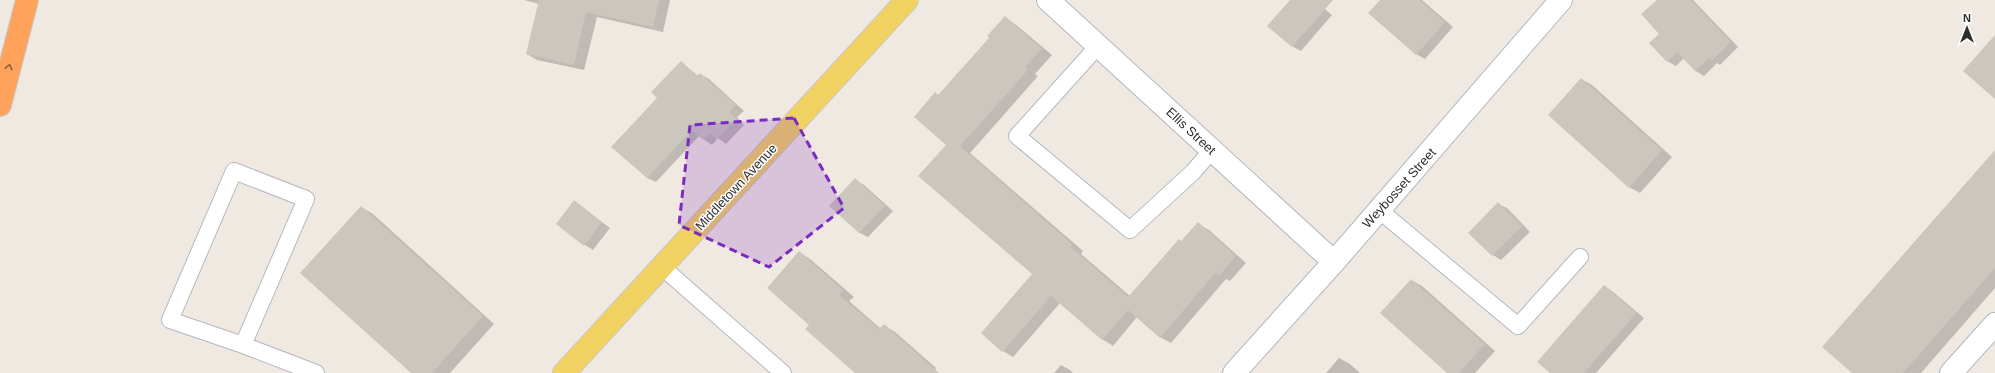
<svg xmlns="http://www.w3.org/2000/svg" width="1995" height="373" font-family="Helvetica,sans-serif">
<style>
.shadow{fill:#0003}
.building{fill:#cbc7bf}
.lines{fill:none;stroke-linecap:round;stroke-linejoin:round}
.lane-casing{stroke:#b4b7c1;stroke-width:18}
.street-casing{stroke:#b4b7c1;stroke-width:24}
.primary-casing{stroke:#c9c9c9;stroke-width:24}
.highway-casing{stroke:#c9c9c9;stroke-width:24}
.lane{stroke:#fff;stroke-width:16}
.street{stroke:#fff;stroke-width:22}
.primary{stroke:#f2d163;stroke-width:22}
.highway{stroke:#ffa35c;stroke-width:22}
.oneway{stroke:#8c6343}
.marked{fill:#7b2cbf;fill-opacity:0.2;stroke:#7b2cbf;stroke-width:3;stroke-dasharray:8 5;stroke-linejoin:round}
.labels{text-anchor:middle;dominant-baseline:central;stroke-width:3;stroke-linejoin:round;paint-order:stroke}
.street-label{font-size:13px;fill:#2e2e2e;stroke:#fff}
</style>
<rect width="100%" height="100%" fill="#efe9e1"/>
<path class="shadow" d="M524 0H670L663 32 597 17 584 70 537 60 527 54 539 4Z
M1292 0H1314L1332 15 1301 51 1292 46Z
M1381 0H1422L1453 27 1425 59 1416 54Z
M1670 0H1693L1738 47 1720 65 1717 63 1704 76 1696 71 1684 58 1676 66 1667 61Z
M1005 18 1015 24 1052 55 1035 74 1038 76 970 153 1083 251 1081 254 1130 296 1198 224 1209 230 1246 263 1230 281 1226 279 1171 343 1160 337 1137 317 1113 346 1102 339 1060 303 1013 357 1003 351 1034 274 947 145 936 94 939 96 990 38Z
M681 62 698 76 700 74 709 79 744 111 737 117 744 125 726 144 718 138 712 145 699 136 656 182 647 178 658 98Z
M1581 79 1592 85 1672 157 1640 193 1629 187Z
M1995 152V288L1921 373H1854Z
M855 180 864 185 893 211 868 237 860 233 831 206Z
M575 202 610 228 593 250 585 245Z
M1498 204 1507 208 1530 232 1501 260 1493 255 1470 233Z
M361 207 373 214 494 324 450 373H413Z
M799 252 810 259 854 297 849 301 881 329 884 325 895 332 936 368 932 373H859L810 325Z
M1411 280 1422 286 1495 351 1475 373H1448Z
M1604 286 1612 291 1644 318 1596 373H1551Z
M1339 358 1350 364 1360 373H1326Z
M1061 365 1070 370 1073 373H1054Z"/>
<path class="building" d="M539 0H659L653 27 586 12 574 65 526 54Z
M1290 0H1333L1292 47 1267 26Z
M1380 0H1420L1445 22 1416 55 1368 13Z
M1657 0H1691L1731 42 1711 61 1709 58 1695 71 1677 52 1667 62 1649 43 1659 34 1641 14Z
M1005 16 1042 49 1025 67 1028 70 960 146 1073 245 1071 247 1128 297 1179 239 1181 241 1198 222 1236 256 1219 276 1215 273 1160 338 1128 310 1102 340 1051 296 1002 352 981 333 1032 274 918 176 946 145 914 117 935 92 938 95 989 38 987 36Z
M1995 35V99L1963 71Z
M681 61 697 76 700 73 734 103 736 105 729 112 737 119 717 139 710 133 703 140 692 130 647 178 611 147 657 98 651 92Z
M1581 78 1662 150 1629 188 1548 115Z
M1995 150V268L1903 373H1852L1822 347Z
M855 178 885 206 859 233 829 206Z
M574 200 602 222 584 246 556 224Z
M1498 202 1522 226 1492 256 1468 233Z
M361 206 483 316 432 373H411L300 273Z
M799 251 843 290 839 295 879 329 884 324 939 373H855L805 329 809 325 767 288Z
M1411 279 1485 344 1459 373H1447L1380 313Z
M1604 285 1636 313 1584 373H1550L1537 362Z"/>
<g class="lines">
<g class="lane-casing">
<path id="lane" d="M1098 46 1017 136 1130 230 1193 172 1212 150
M1379 210 1518 326 1580 257
M662 267 783 373
M243 345 306 199 234 171 170 320 243 345 316 373"/>
</g>
<g class="street-casing">
<path id="street" d="M1048 0 1334 262
M1234 373 1334 262 1561 0
M1951 373 1995 324"/>
</g>
<g class="primary-casing">
<path id="primary" d="M564 373 907 0"/>
</g>
<g class="highway-casing">
<path id="highway" d="M0 105 27 0"/>
</g>
<use href="#lane" class="lane"/>
<use href="#street" class="street"/>
<use href="#primary" class="primary"/>
<use href="#highway" class="highway"/>
</g>
<defs><path id="oneway-chevron" d="M-2-3.5L2.5 0L-2 3.5" fill="none" stroke-width="1.6" stroke-linecap="round" stroke-linejoin="round"/></defs>
<use class="oneway" href="#oneway-chevron" transform="translate(9 67) rotate(-76)"/>
<path class="marked" d="M794 118 844 208 769 267 679 225 690 125Z"/>
<g class="labels">
<g class="street-label">
<text transform="translate(1191 131) rotate(43)">Ellis Street</text>
<text transform="translate(736 187) rotate(-47)">Middletown Avenue</text>
<text transform="translate(1399 188) rotate(-48)">Weybosset Street</text>
</g>
</g>
<g transform="translate(1967 28)" stroke="#ffffff" stroke-width="3" paint-order="stroke">
<path d="M0-3L7 15L0 10L-7 15Z" fill="#2e2e2e"/>
<text y="-6" font-size="11" font-weight="bold" text-anchor="middle" fill="#2e2e2e">N</text>
</g>
</svg>
